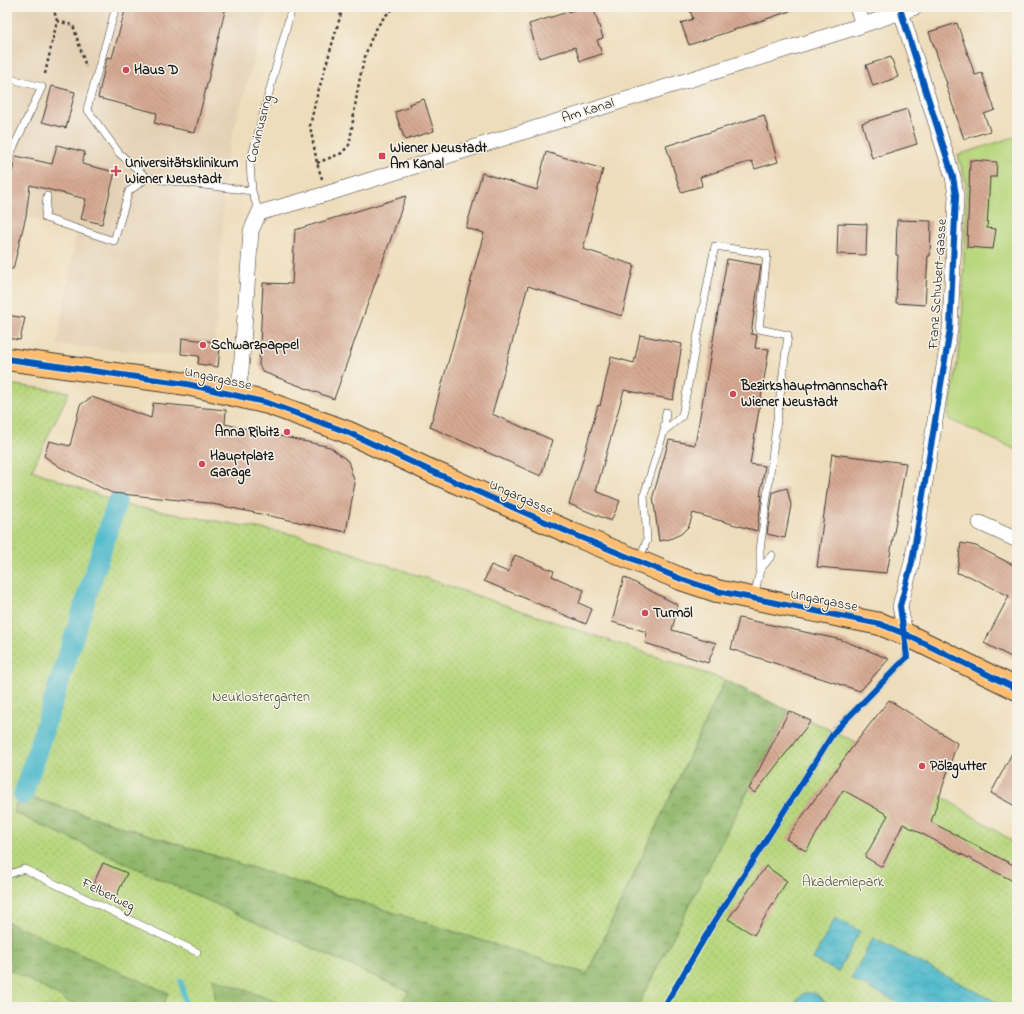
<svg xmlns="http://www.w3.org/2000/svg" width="1024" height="1014" font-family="'Indie Flower',sans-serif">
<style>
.built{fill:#e4d0b4}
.grass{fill:url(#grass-dots);stroke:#6a7a4d}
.forest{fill:url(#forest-crowns);stroke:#576a44}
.garden{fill:#b8d77e;stroke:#6a7a4d}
.water{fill:url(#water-waves);stroke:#366b74}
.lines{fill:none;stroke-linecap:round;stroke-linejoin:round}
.stream{stroke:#50bacc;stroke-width:5.5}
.canal{stroke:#50bacc;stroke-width:20}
.building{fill:url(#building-back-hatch)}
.service-casing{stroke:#3c3934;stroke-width:8}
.minor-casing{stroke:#3c3934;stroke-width:16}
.primary-casing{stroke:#3c3934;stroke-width:24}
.path{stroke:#3c3934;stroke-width:2.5;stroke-dasharray:3 3;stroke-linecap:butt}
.service{stroke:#fff;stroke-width:7}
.minor{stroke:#fff;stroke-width:15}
.primary{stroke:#fcbd6f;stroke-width:22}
.cycleway-casing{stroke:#f7f3e8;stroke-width:8}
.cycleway{stroke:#0057b8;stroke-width:6}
.poi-dot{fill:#d1495b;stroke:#f7f3e8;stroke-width:1.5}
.labels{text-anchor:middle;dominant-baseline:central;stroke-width:3;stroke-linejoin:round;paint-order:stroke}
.poi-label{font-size:14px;font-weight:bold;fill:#1c1c1c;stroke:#f7f3e8;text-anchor:start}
.street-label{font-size:14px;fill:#1c1c1c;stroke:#f7f3e8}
.park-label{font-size:14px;fill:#4b5439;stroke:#f7f3e8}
</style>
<defs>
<pattern id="grass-dots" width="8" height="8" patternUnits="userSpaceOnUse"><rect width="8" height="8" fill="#b8d77e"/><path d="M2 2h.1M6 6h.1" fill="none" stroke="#9eb86c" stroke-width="1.8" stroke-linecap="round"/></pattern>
<pattern id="forest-crowns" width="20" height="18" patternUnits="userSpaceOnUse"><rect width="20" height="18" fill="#92b86d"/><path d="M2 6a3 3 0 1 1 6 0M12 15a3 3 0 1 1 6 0" fill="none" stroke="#769559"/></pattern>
<pattern id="water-waves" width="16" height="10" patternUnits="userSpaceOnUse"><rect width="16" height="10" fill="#50bacc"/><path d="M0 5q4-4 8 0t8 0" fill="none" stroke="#459faf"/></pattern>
<pattern id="building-back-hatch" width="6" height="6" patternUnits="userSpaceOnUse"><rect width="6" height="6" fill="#d5a892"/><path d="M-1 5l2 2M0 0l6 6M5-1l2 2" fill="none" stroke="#b6907d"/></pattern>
</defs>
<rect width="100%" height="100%" fill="#f7f3e8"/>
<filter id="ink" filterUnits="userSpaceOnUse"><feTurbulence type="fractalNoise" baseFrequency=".025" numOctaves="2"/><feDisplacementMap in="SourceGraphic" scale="8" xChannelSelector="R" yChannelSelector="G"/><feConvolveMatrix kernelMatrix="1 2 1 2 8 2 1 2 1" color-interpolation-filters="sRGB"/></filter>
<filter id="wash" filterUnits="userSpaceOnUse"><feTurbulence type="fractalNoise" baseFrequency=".012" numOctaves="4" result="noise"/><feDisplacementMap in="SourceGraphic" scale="16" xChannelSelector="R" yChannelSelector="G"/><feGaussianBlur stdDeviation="0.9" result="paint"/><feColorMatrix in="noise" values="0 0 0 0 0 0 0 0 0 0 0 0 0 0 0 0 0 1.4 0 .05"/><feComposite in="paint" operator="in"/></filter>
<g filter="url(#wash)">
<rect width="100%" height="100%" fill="#edb"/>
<path class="built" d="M7 7H268L227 155 224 188 217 321 214 347 220 348 218 367 198 364V356L57 345 77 231 26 216 7 213Z"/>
<path class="grass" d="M7 384 69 392 32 470 125 505 302 536 725 680 587 974 17 793 15 813 410 992 445 1007H7Z
M789 711 856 742 1017 844V1007H637Z"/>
<path class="forest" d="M725 680 789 711 637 1007H396L409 992 15 813 16 793 587 974Z
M7 922 168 993 163 1007H78L7 968Z
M213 978 290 1007H216Z"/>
<path class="garden" d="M1017 136V450L948 419 962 333 966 184 958 155Z"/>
<path class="water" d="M835 918 860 931 838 972 813 959Z
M873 938 1000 1004 998 1007H907L851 979Z
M804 993H815L824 1001V1007H796V1002Z"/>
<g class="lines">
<path class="stream" d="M181 981 186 1007"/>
<path class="canal" d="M23 795 117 502"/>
</g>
<g id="blocks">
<path class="building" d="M126 7H226L195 133 154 123 157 113 98 98 107 57 112 58Z
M584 7H593L603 38 597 40 602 54 580 61 575 47 539 58 529 24Z
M689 7H793V10L689 45 681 23 693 19Z
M957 23 975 75 982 73 995 110 984 114 990 131 964 139 946 85 947 84 929 32Z
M891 57 898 77 873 86 866 65Z
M52 86 75 92 66 128 42 122Z
M424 99 434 131 405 140 395 112 410 107 409 104Z
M907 109 917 144 872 158 862 123Z
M764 115 778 162 755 169 752 161 700 177 702 186 681 192 666 146Z
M57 145 85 152 82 164 115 172 102 224 81 219 86 199 30 185 26 216 13 269H7V191L16 156 52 164Z
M546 152 603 169 583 249 634 265 622 316 528 286 492 414 552 440 541 476 430 427 484 233 466 228 482 173 537 190Z
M970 160 997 162 996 177H990L987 228 996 229 993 249 967 247Z
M406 196 334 399 263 372 259 365 263 283 292 284 295 230Z
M897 220 931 221 930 256H928L925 305 896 303 898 255H896Z
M838 223 867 224 866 255 837 254Z
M727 259 761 265 751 334 757 335 755 348 769 349 750 464 765 466 760 496 762 495 757 531 693 513 689 526 681 534 670 539 659 541 653 496 669 440 695 445Z
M7 315 25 318 20 340 7 338Z
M640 335 682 344 673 400 624 390 596 491 620 501 611 521 569 504 581 466 598 405 600 406 611 357 634 363Z
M182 338 215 342 214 347 220 348 218 367 198 364 199 356 181 354Z
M92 397 151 418 153 403 226 410 225 424 330 447 348 461 355 483 346 532 208 503 112 493 60 467 44 456 49 441 70 446 80 405Z
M832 454 906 463 887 573 817 567Z
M787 488 791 505 785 538 767 534 773 492Z
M961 543 976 546 1017 567V660L984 643 1009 596 969 576 957 573Z
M515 555 554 571 552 576 584 590 579 603 592 609 586 624 484 581 491 565 508 572Z
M624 577 678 605 672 630 716 643 708 663 645 643 647 632 612 622Z
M739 618 842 640 889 659 860 691 731 649Z
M889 700 957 743 931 822 1017 867V883L903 824 882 867 865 857 888 815 843 790 806 851 786 839 856 742Z
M789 711 811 721 755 793 749 789Z
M1017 744V807L991 793Z
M103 863 127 873 115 899 91 889Z
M766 866 787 881 754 935 728 919Z"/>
</g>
</g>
<g filter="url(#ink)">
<use href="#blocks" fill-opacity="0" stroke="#3c3934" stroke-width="1"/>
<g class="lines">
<g class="service-casing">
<path id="service" d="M116 7 87 109 119 153 147 178 252 191
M7 78 42 87 7 161
M47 196 45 218 114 241 129 191 147 178
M259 213 252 191 250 163 292 7
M664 431 666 412
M639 560 647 540 644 495 664 431 682 416 715 246 767 254 759 329 788 335 760 550V570L754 597
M760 570 772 555
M7 875 24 869 197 952
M711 927 834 732 907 657 905 638"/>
</g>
<g class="minor-casing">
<path id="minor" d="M857 7 863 25
M901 12 953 177 956 195 950 329 912 562 900 606 905 634
M237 395 241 371 251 231 259 213 326 194 863 25 916 7
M980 523 1017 540"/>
</g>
<g class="primary-casing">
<path id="primary" d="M7 359 187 384 268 403 347 432 431 471 575 535 681 579 717 591 880 624 905 634 1017 689"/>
</g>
<path class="path" d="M57 21 73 25 86 67
M45 74 57 21 53 7
M317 163 342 153 349 145C357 106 359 30 396 7
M322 179 317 163 310 126 316 99 343 7"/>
<use href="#service" class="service"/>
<use href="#minor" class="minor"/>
<use href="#primary" class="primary"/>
<g class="cycleway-casing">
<path id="cycleway" d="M7 359 187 384 268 403 347 432 431 471 575 535 681 579 717 591 880 624 905 634 1017 689
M664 1007 711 927 834 732 907 657 900 606 912 562 950 329 956 195 953 177 901 12"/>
</g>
<use href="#cycleway" class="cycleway"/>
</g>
</g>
<g class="poi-dot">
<circle cx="126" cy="70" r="4"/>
<rect x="378" y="152" width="8" height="8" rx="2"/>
<path d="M114 165h4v4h4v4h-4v4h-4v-4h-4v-4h4z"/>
<circle cx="203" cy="345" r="4"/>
<circle cx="733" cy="394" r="4"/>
<circle cx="287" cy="432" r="4"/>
<circle cx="202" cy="464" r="4"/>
<circle cx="645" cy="613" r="4"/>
<circle cx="922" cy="766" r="4"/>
</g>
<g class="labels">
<g class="poi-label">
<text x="134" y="70">Haus D</text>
<text x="390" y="148">Wiener Neustadt<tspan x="390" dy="16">Am Kanal</tspan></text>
<text x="125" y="163">Universitätsklinikum<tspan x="125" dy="16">Wiener Neustadt</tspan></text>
<text x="211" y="345">Schwarzpappel</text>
<text x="741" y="386">Bezirkshauptmannschaft<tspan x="741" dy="16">Wiener Neustadt</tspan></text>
<text x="279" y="432" text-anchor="end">Anna Ribitz</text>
<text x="210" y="456">Hauptplatz<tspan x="210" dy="16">Garage</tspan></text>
<text x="653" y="613">Turmöl</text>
<text x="930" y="766">Pölzgutter</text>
</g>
<g class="street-label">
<text transform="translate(588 111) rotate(-17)">Am Kanal</text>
<text transform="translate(260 129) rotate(-76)">Corvinusring</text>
<text transform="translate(938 284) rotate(-86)">Franz Schubert-Gasse</text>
<text transform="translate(218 379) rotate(12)">Ungargasse</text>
<text transform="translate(521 498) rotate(24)">Ungargasse</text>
<text transform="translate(824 601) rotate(11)">Ungargasse</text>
<text transform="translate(108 895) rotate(26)">Felberweg</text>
</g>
<g class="park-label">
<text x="261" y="697">Neuklostergarten</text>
<text x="843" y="882">Akademiepark</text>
</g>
</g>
<rect width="1024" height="1014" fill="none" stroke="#f7f3e8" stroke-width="24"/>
</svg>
